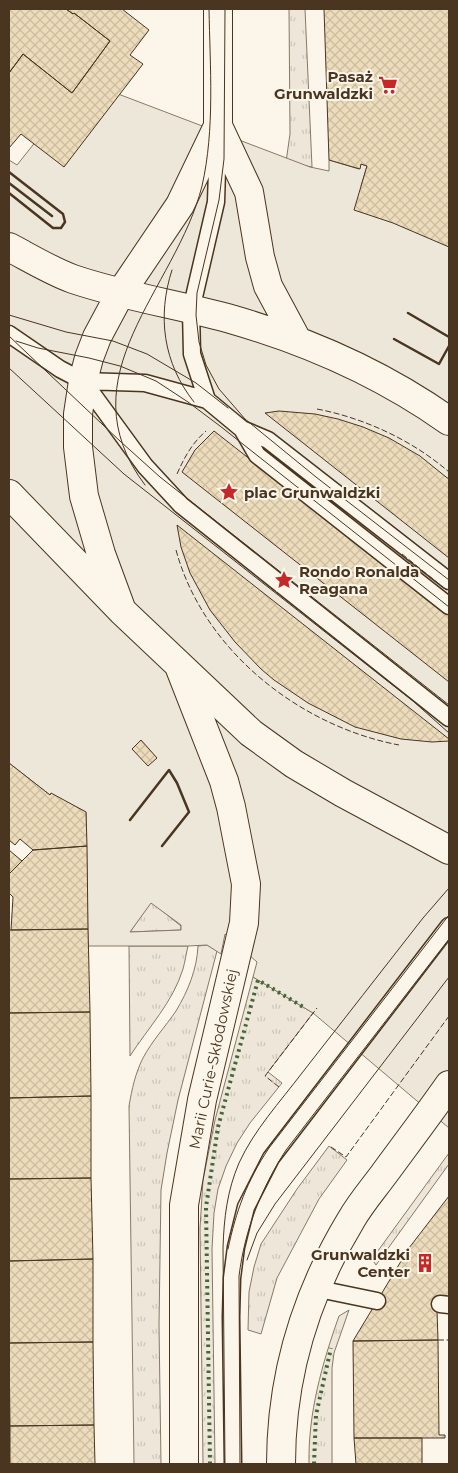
<svg xmlns="http://www.w3.org/2000/svg" width="458" height="1473" font-family="Montserrat,sans-serif">
<style>
.grass{fill:url(#grass-tufts);stroke:#887966}
.parking{fill:#ede7d9;stroke:#887966;fill-rule:evenodd}
.building{fill:url(#building-cross-hatch);stroke:#4a3520}
.lines{fill:none;stroke-linecap:round;stroke-linejoin:round}
.lane-casing{stroke:#4a3520;stroke-width:19}
.secondary-casing{stroke:#4a3520;stroke-width:30}
.lane{stroke:#fbf6e9;stroke-width:16}
.secondary{stroke:#fbf6e9;stroke-width:28}
.tram{stroke:#4a3520;stroke-width:1}
.hedge{stroke:#436837;stroke-width:4;stroke-dasharray:2.5 4;stroke-linecap:butt}
.fence{stroke:#4a3520;stroke-width:1;stroke-dasharray:6 2.5;stroke-linecap:butt}
.wall{stroke:#4a3520;stroke-width:2.5}
.labels{text-anchor:middle;dominant-baseline:central;stroke-width:4;stroke-linejoin:round;paint-order:stroke}
.poi-label{font-size:15px;font-weight:bold;fill:#4a3520;stroke:#fbf6e9;text-anchor:end}
.street-label{font-size:15px;fill:#4a3520;stroke:#fbf6e9}
</style>
<defs>
<pattern id="grass-tufts" width="24" height="20" patternUnits="userSpaceOnUse" patternTransform="scale(1.25)"><rect width="24" height="20" fill="#ede6d9"/><path d="M3 7l-1-3M5 7V3M7 7l1-3M15 17l-1-3M17 17v-4M19 17l1-3" fill="none" stroke="#cdc6ba"/></pattern>
<pattern id="building-cross-hatch" width="8" height="8" patternUnits="userSpaceOnUse" patternTransform="scale(1.25)"><rect width="8" height="8" fill="#ecdcbc"/><path d="M0 0l8 8M0 8l8-8" fill="none" stroke="#ccbda1"/></pattern>
</defs>
<rect width="100%" height="100%" fill="#fbf6e9"/>
<path class="grass" d="M289 9H305L312 167 286 162 290 134Z
M151 902 181 926V930L130 932Z
M207 945 217 951 178 1100 167 1153 161 1190 159 1325 161 1464H134L129 1106C132 1089 135 1074 143 1058 152 1041 165 1027 176 1011 188 991 197 969 198 946Z
M129 946H188C186 954 185 962 183 969 173 1002 148 1028 130 1056Z
M253 977 313 1013 268 1072 282 1083 250 1123 237 1143 226 1166 218 1189 214 1213 212 1249 215 1464H203L200 1228 203 1180 215 1120Z
M329 1146 347 1160 319 1199 277 1278 261 1334 248 1330 249 1292 254 1267 261 1244 297 1189Z
M449 1153V1164L376 1265 372 1259Z
M349 1310 334 1353 332 1368V1464H309C308 1413 322 1364 339 1316Z"/>
<path class="parking" d="M84 81 310 167 329 171V160L359 169 361 164 367 166 361 186 449 221V1128L313 1013 253 977 257 962 225 934 221 954 207 945 188 946H88L86 812 51 794 50 795 9 763V160L17 165ZM151 903 181 925V930L130 932Z"/>
<path class="building" d="M9 9H66L73 14 74 13 110 41 72 93 23 54 9 73Z
M66 9H122L149 30 130 55 143 64 64 167 21 134 9 148V73L23 54 72 93 110 41 74 13 73 14Z
M324 9H449V247L393 223 354 210 367 166 361 164 360 169 329 160Z
M279 411 315 414 338 419 363 427 389 438 420 456 446 477 449 479V558L265 413Z
M214 431 449 615V682L182 472 195 450Z
M177 525 449 739V741L432 742 401 739 355 727 308 703 274 680 261 669 235 642 210 610 190 573 181 547Z
M141 740 157 758 148 766 132 749Z
M9 763 50 795 51 793 86 812 87 846 33 850 20 839 15 845 9 840Z
M87 846 88 929 11 930 13 897 9 893V874L33 850Z
M9 850 22 861 9 874Z
M88 929 90 1012 9 1013V930Z
M90 1012 91 1096 9 1098V1013Z
M91 1096V1178L9 1179V1098Z
M91 1178 93 1259 9 1261V1179Z
M449 1196V1297L437 1310 438 1340 353 1341 409 1248Z
M93 1259V1342L9 1343V1261Z
M438 1340 439 1435H445V1438H354L353 1341Z
M93 1342 94 1425 10 1426 9 1343Z
M94 1425 95 1464H10V1426Z
M354 1438H422V1464H356Z"/>
<g class="lines">
<g class="lane-casing">
<path id="lane" d="M9 334 60 369 83 381 145 466 181 505 449 718
M83 381 145 383 207 400 242 429 268 440 449 581
M207 400 192 354 191 310 216 202 218 138
M242 429 257 455 449 606
M314 1288 377 1301
M440 1304 449 1305
M233 1464 231 1317 232 1278 236 1247 246 1207 271 1158 449 926"/>
</g>
<g class="secondary-casing">
<path id="secondary" d="M218 126 249 192 260 257 268 286 297 340
M9 247C30 258 51 271 73 279 126 297 181 305 234 320 310 342 384 375 449 421
M9 494 122 611 251 733 294 764 343 793 449 850
M122 611 101 554 84 496 78 447V414L83 381 89 358 97 337 120 294 180 205 218 126V9
M179 666 224 781 231 807 246 884 244 923 202 1100 184 1205V1464
M281 1464C281 1375 305 1296 351 1220 360 1204 373 1189 384 1174 406 1144 428 1115 449 1085"/>
</g>
<use href="#lane" class="lane"/>
<use href="#secondary" class="secondary"/>
<path class="tram" d="M225 9 224 159 219 200 197 293 196 315 199 342 206 365 219 389 245 419 316 477 449 580
M172 270C157 316 163 363 194 402
M9 315 66 332 113 341 147 354 196 383 228 408
M9 336 121 442 160 477 449 705
M16 341 38 348 89 358 120 366 156 381 188 402 220 426 449 607
M9 368 124 474 413 701 449 733
M145 485C63 376 176 290 202 186 215 129 210 67 209 9
M228 1249C236 1211 247 1181 269 1148L449 915
M247 1260 257 1233 275 1204 449 977
M225 1464 223 1248C224 1218 227 1191 239 1163 254 1130 280 1102 302 1073 342 1021 383 970 423 918L449 888
M240 1464 239 1276C245 1229 261 1189 286 1150L449 939"/>
<path class="hedge" d="M210 1464 206 1207 218 1127 258 980 305 1008
M314 1464 316 1415 331 1348"/>
<path class="fence" d="M317 409C364 418 412 440 449 472
M177 474C184 458 192 443 206 431
M176 550C203 650 299 726 399 745
M402 554 449 592
M279 1087 265 1076 317 1008
M331 1147 346 1157 449 1016
M438 1340H449"/>
<path class="wall" d="M9 172 63 214 65 222 61 228H53L9 193
M9 183 52 216
M408 313 449 337
M394 339 439 364 449 346
M130 820 169 770 177 783 189 812 162 846"/>
</g>
<defs>
<g id="supermarket-bare" transform="scale(1.5)"><path d="M-6-5.5h2.5l.6 2H6L4.5 2H-2.5L-4.4-4H-6ZM-1.5 3.2a1.3 1.3 0 1 0 .1 0ZM3 3.2a1.3 1.3 0 1 0 .1 0Z" fill="#c62828" stroke="#fbf6e9" stroke-width="2.5" paint-order="stroke"/></g>
<g id="sight-bare" transform="scale(1.5)"><path d="M0-6L1.8-2.2L6-1.7L2.9 1.2L3.7 5.4L0 3.3L-3.7 5.4L-2.9 1.2L-6-1.7L-1.8-2.2Z" fill="#c62828" stroke="#fbf6e9" stroke-width="2.5" paint-order="stroke"/></g>
<g id="building-bare" transform="scale(1.5)"><path d="M-4-6H4V6H1V3H-1V6H-4ZM-2.5-4.3h1.7v1.8h-1.7ZM.8-4.3h1.7v1.8H.8ZM-2.5-1h1.7V.8h-1.7ZM.8-1h1.7V.8H.8Z" fill="#c62828" stroke="#fbf6e9" stroke-width="2.5" paint-order="stroke"/></g>
</defs>
<g fill-rule="evenodd">
<use href="#supermarket-bare" x="388" y="85"/>
<use href="#sight-bare" x="229" y="492"/>
<use href="#sight-bare" x="284" y="580"/>
<use href="#building-bare" x="425" y="1263"/>
</g>
<g class="labels">
<g class="poi-label">
<text x="373" y="76">Pasaż<tspan x="373" dy="17">Grunwaldzki</tspan></text>
<text x="244" y="492" text-anchor="start">plac Grunwaldzki</text>
<text x="299" y="571" text-anchor="start">Rondo Ronalda<tspan x="299" dy="17">Reagana</tspan></text>
<text x="410" y="1254">Grunwaldzki<tspan x="410" dy="17">Center</tspan></text>
</g>
<g class="street-label">
<text transform="translate(213 1059) rotate(-78)">Marii Curie-Skłodowskiej</text>
</g>
</g>
<rect width="458" height="1473" fill="none" stroke="#4a3520" stroke-width="20"/>
</svg>
